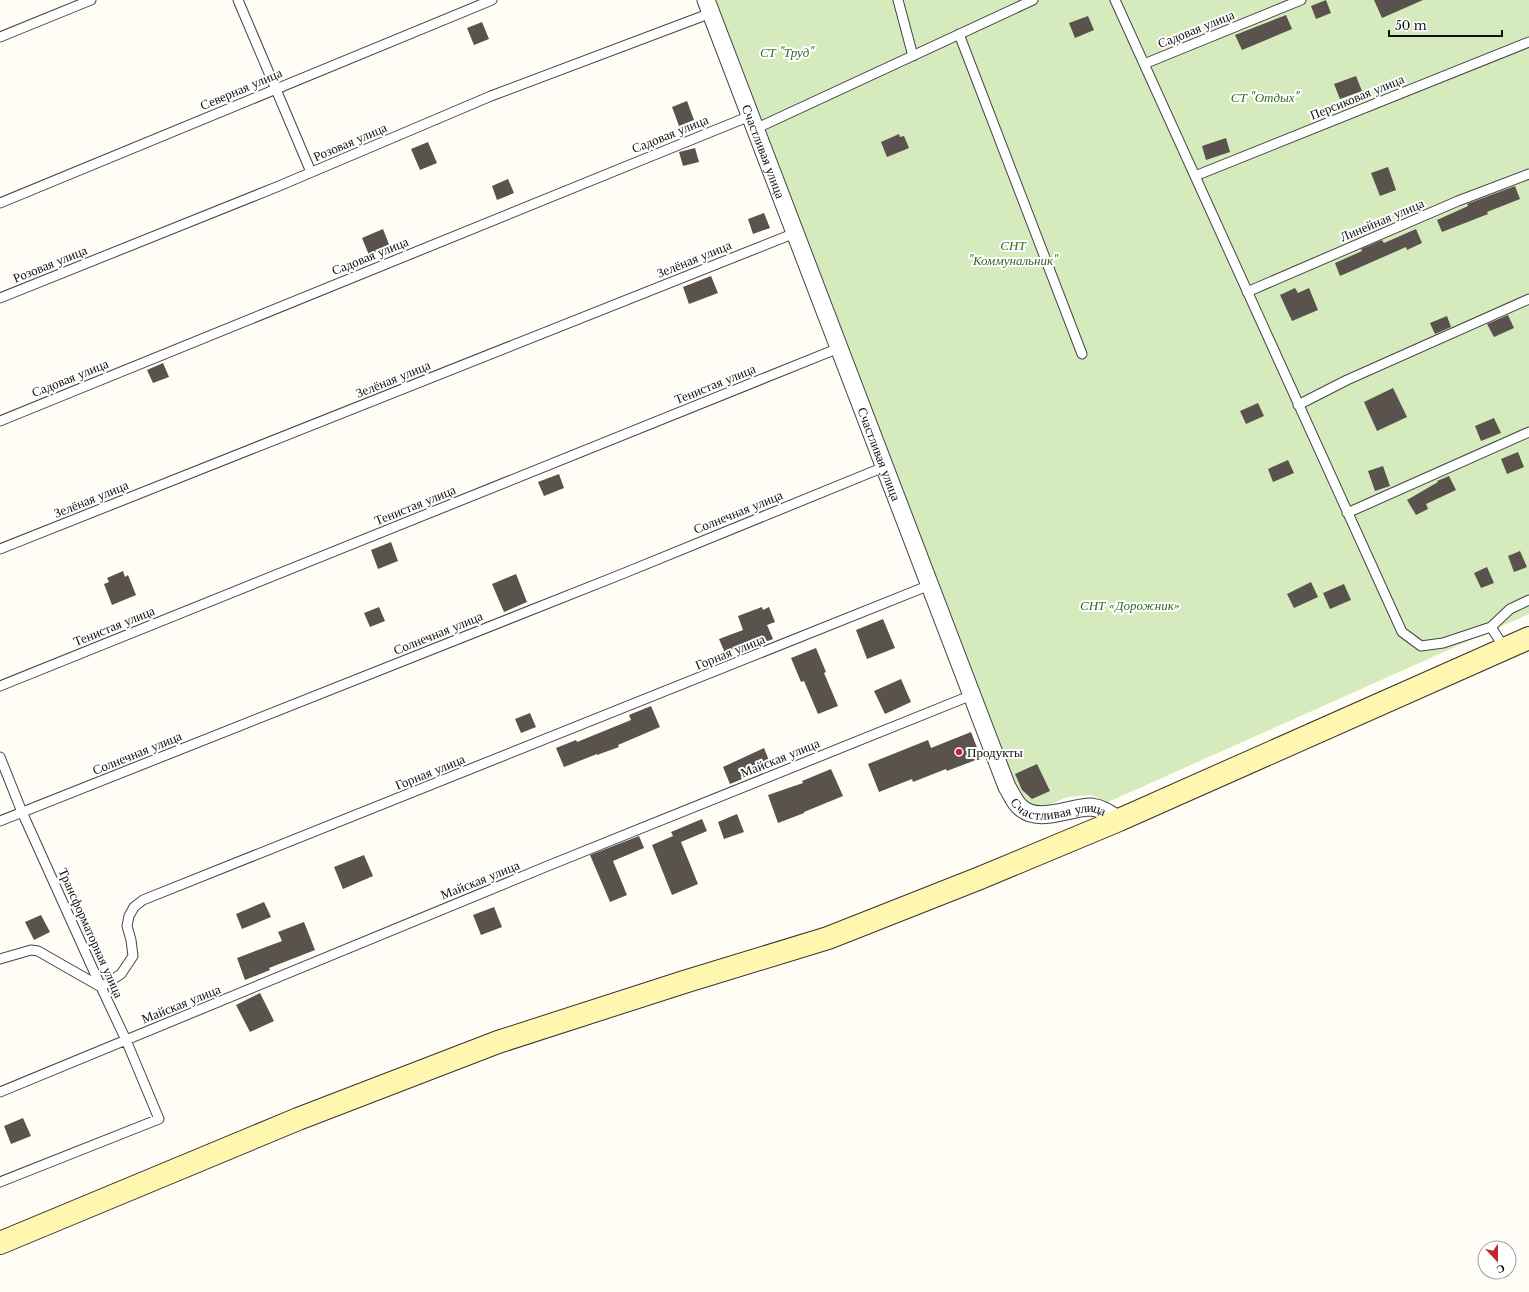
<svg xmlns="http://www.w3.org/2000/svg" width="1529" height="1292" font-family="'Libre Baskerville',serif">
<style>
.green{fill:#d5ebbd}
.building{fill:#5a524d}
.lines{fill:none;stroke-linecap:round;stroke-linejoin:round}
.lane-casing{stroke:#444;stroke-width:11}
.street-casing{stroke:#444;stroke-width:19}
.secondary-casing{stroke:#333;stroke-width:24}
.lane{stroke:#fff;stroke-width:9}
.street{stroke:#fff;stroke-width:17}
.secondary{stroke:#fff6b0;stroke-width:22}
.poi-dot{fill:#c4262e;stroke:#fff;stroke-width:1.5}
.labels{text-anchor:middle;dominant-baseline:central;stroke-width:4;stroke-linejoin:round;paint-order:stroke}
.street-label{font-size:13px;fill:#111;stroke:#fff}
.park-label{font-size:13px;font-style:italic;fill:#2f6b1f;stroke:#fff}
.poi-label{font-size:13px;fill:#111;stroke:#fff;text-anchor:start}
</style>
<rect width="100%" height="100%" fill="#fffdf5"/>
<path class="green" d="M714 0H1023L757 122Z
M1033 0H1529V614L1108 802 1091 795 1067 797 1042 808 1026 806 1011 783 755 129Z"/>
<path class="building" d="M1326 0 1331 13 1316 19 1311 6Z
M1374 0H1423L1382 18Z
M1286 15 1292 29 1242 50 1235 35Z
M1088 16 1094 30 1075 38 1069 23Z
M482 22 489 39 474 45 467 28Z
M1356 76 1362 91 1340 99 1334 84Z
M687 101 694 120 679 126 672 107Z
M899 134 900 137 904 136 909 148 887 157 881 142Z
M1226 138 1230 152 1206 160 1202 146Z
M428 142 437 163 420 170 411 149Z
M695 148 699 162 683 166 679 152Z
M1388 167 1396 190 1380 196 1371 173Z
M508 179 514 193 497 200 492 186Z
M1515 186 1520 199 1487 212 1488 214 1442 232 1437 220 1468 206 1467 204Z
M764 213 770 228 753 234 748 219Z
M383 229 390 247 369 255 362 238Z
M1416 229 1422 243 1407 250 1406 247 1340 276 1335 263 1362 251 1361 249 1382 240 1384 243Z
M711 276 718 293 689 304 683 287Z
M1295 288 1298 293 1309 288 1318 310 1292 321 1280 295Z
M1508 315 1514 328 1494 337 1487 324Z
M1447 316 1451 327 1435 334 1430 323Z
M163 363 169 377 153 383 147 370Z
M1393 388 1407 417 1377 431 1364 402Z
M1258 403 1264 416 1246 424 1240 411Z
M1494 418 1501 433 1481 441 1475 426Z
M1518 452 1524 467 1507 474 1501 459Z
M1288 460 1294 473 1273 482 1268 469Z
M1383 466 1390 486 1375 491 1368 471Z
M559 474 564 488 544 496 538 482Z
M1449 476 1456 490 1426 504 1428 509 1416 515 1407 500 1438 482 1437 481Z
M391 542 398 561 378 569 371 550Z
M1520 551 1527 567 1514 572 1508 556Z
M1487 567 1494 583 1481 588 1474 573Z
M123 571 125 577 128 575 136 595 112 605 104 584 109 582 107 578Z
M516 574 527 602 504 612 492 584Z
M1311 582 1318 597 1294 608 1287 594Z
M1344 584 1351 600 1330 609 1323 593Z
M379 607 385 621 370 627 364 613Z
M762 607 763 610 769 607 775 622 767 625 773 639 750 648 749 644 725 653 719 639 743 630 738 616Z
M883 619 895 648 867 659 856 630Z
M816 648 826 672 824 673 838 706 818 714 804 681 801 682 791 658Z
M901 679 911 702 885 714 874 691Z
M651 706 660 727 618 745 619 747 597 755V754L564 767 556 748 576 740 577 742 631 720 629 715Z
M530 713 536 727 521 733 515 719Z
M971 732 981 758 947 771 946 769 913 782 912 779 879 792 868 764 928 740 931 748Z
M764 748 770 763 750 771 752 775 730 784 723 767Z
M1037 764 1050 791 1032 799 1022 790 1015 774Z
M831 769 843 796 804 812V813L778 823 768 795 803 783 802 781Z
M737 814 744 832 724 839 718 822Z
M702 819 707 831 681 842 698 884 672 895 652 845 673 836 671 832Z
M639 836 644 848 613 861 627 895 610 902 590 855Z
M364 855 373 876 343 889 334 867Z
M264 902 271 917 242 929 236 914Z
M494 907 502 927 481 935 473 915Z
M41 915 50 932 34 940 25 922Z
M304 922 315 950 269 968 270 970 245 980 237 958 282 941 278 932Z
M260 993 274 1021 250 1032 236 1005Z
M23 1118 31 1136 11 1144 4 1126Z"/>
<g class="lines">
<g class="lane-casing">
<path id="lane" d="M238 0 311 172
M898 0 913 56
M1115 0 1402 632 1421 646 1443 643 1491 627 1505 649
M959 34 1082 354
M0 37 91 0
M1144 64 1301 0
M755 129 1033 0
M1195 176 1529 42
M0 203 492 0
M1247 292 1458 201 1529 174
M0 298 279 186 491 96 711 13
M1298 405 1347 380 1529 299
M0 421 750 116
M1347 513 1529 432
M0 549 795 233
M1491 627 1510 609 1529 600
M0 686 839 348
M0 757 22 812 101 987 126 1040 159 1119 0 1182
M0 821 622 574 884 467
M0 959 31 950 38 951 101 987 121 974 133 956 131 940 127 926 129 916 134 907 143 900 930 585
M0 1092 550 865 972 695"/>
</g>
<g class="street-casing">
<g id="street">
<path id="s1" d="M706 0 1007 787C1011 793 1014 801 1019 806 1037 825 1069 807 1091 807 1102 808 1110 814 1119 820"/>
</g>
</g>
<g class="secondary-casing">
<path id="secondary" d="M0 1243 298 1119 498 1042 684 982 828 938 980 878 1119 820 1529 638"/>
</g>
<use href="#lane" class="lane"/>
<use href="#street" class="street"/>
<use href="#secondary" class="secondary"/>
</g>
<circle class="poi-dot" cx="959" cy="752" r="4"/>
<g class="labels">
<g class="street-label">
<text transform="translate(1196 29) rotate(-22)">Садовая улица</text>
<text transform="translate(241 89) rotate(-23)">Северная улица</text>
<text transform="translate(1357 97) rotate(-22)">Персиковая улица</text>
<text transform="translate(670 134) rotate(-22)">Садовая улица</text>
<text transform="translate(350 142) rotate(-23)">Розовая улица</text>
<text stroke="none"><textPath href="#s1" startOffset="162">Счастливая улица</textPath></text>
<text transform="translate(1382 220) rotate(-23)">Линейная улица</text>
<text transform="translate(370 256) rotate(-22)">Садовая улица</text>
<text transform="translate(694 259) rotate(-22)">Зелёная улица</text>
<text transform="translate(50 264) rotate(-22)">Розовая улица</text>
<text transform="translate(70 378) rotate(-22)">Садовая улица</text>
<text transform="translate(393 379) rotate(-22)">Зелёная улица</text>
<text transform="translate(715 384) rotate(-22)">Тенистая улица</text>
<text stroke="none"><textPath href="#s1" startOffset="486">Счастливая улица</textPath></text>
<text transform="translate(91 499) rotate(-22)">Зелёная улица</text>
<text transform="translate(415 505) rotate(-22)">Тенистая улица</text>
<text transform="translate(738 512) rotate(-22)">Солнечная улица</text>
<text transform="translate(114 626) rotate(-22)">Тенистая улица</text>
<text transform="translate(438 633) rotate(-22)">Солнечная улица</text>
<text transform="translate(730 652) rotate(-22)">Горная улица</text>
<text transform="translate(137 753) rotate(-22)">Солнечная улица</text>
<text transform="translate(780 758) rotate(-22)">Майская улица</text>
<text transform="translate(430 772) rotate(-22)">Горная улица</text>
<text stroke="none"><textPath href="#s1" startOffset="906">Счастливая улица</textPath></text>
<text transform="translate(480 880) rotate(-22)">Майская улица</text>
<text transform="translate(91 933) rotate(66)">Трансформаторная улица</text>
<text transform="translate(181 1004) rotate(-22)">Майская улица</text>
</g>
<g class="park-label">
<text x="787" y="52">СТ "Труд"</text>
<text x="1265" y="97">СТ "Отдых"</text>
<text x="1013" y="245">СНТ<tspan x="1013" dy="15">"Коммунальник"</tspan></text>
<text x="1130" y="605">СНТ «Дорожник»</text>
</g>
<g class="poi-label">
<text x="967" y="752">Продукты</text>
</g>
</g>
<g transform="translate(1497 1260) rotate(158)"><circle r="19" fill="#ffffff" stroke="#a0a0a0"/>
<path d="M0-3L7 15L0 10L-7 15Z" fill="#c4262e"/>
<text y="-6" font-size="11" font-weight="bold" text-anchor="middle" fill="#111111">С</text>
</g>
<path d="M1389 30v6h113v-6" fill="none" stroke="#111111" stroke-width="2"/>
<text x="1395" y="30" font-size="12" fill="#111111" stroke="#ffffff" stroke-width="3" paint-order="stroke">50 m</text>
</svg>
